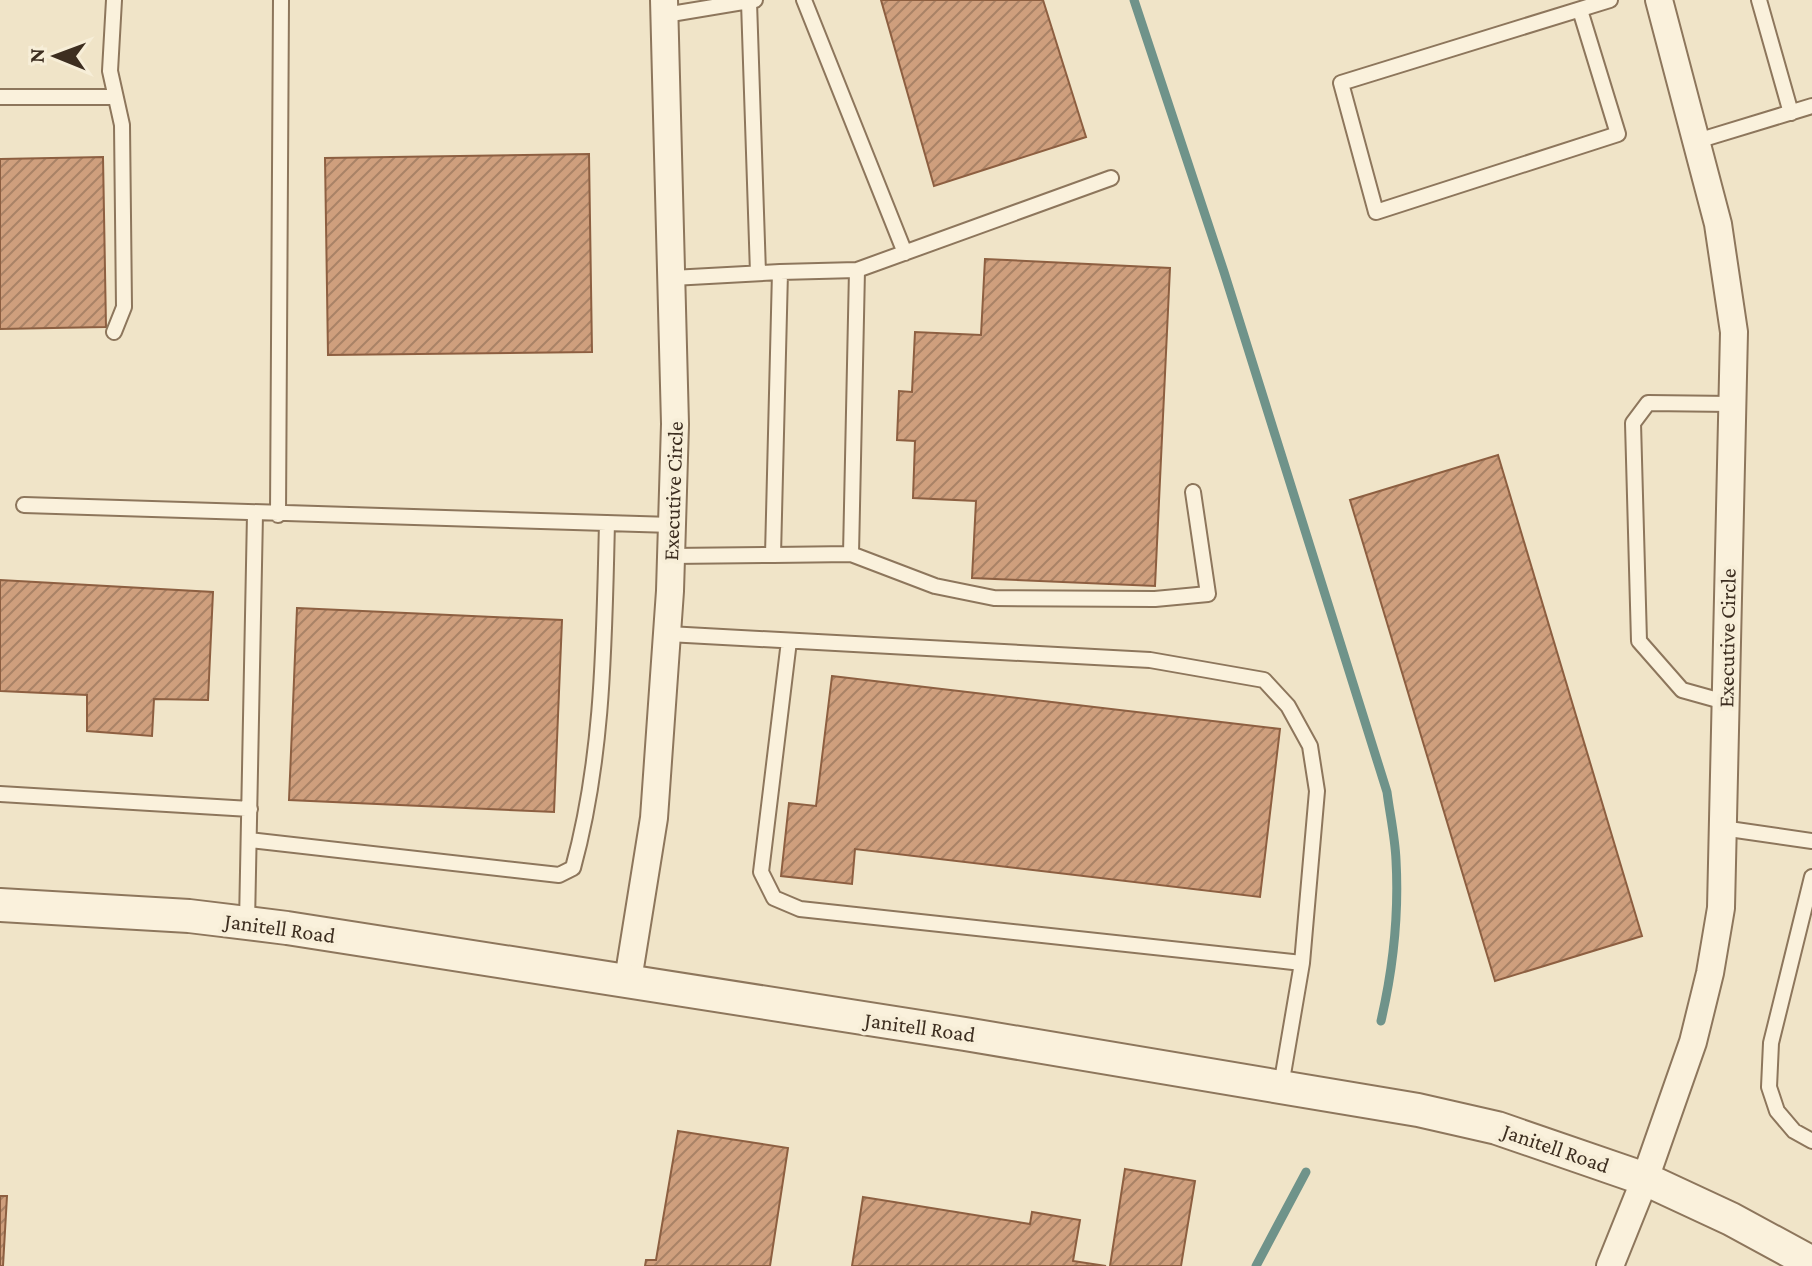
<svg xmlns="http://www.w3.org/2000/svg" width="1812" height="1266" font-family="'Crimson Pro',serif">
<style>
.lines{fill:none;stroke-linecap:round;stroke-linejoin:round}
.stream{stroke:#6f938a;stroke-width:9}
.building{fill:url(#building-hatch);stroke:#8d5f41;stroke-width:2}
.service-casing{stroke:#8d765c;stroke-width:18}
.minor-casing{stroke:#8d765c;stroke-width:30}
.tertiary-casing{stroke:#8d765c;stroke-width:36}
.service{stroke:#faf1dc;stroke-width:14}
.minor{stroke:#faf1dc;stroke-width:26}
.tertiary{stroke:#faf1dc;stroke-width:32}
.labels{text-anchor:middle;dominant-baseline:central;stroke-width:8;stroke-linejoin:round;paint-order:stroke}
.street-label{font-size:22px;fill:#3d2e20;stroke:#f7eed8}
</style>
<defs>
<pattern id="building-hatch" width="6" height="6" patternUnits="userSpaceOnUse" patternTransform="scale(2)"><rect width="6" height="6" fill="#cf9f7d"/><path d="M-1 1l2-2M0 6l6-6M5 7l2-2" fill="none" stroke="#a98266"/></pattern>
</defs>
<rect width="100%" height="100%" fill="#f0e4c8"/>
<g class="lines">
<path class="stream" d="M1134 0 1224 272 1387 792C1390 815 1395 837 1396 860 1399 914 1393 969 1381 1021
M1256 1266 1306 1172"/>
</g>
<path class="building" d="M881 0H1043L1086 137 934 186Z
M589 154 592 352 328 355 325 158Z
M103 157 106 327 0 329V159Z
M985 259 1170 268 1155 586 972 578 976 501 913 498 915 441 897 440 899 391 912 392 915 332 981 335Z
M1498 455 1642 936 1495 981 1350 500Z
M0 580 213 592 208 700 154 699 152 736 87 731V695L0 691Z
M297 608 562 620 554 812 289 800Z
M832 676 1280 729 1260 897 855 849 852 884 781 876 789 803 816 806Z
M678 1131 788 1148 770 1266H645L646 1260H656Z
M1125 1169 1195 1181 1181 1266H1110Z
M0 1196H7L3 1266H0Z
M863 1197 1030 1224 1032 1212 1080 1220 1073 1261 1106 1266H852Z"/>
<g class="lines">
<g class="service-casing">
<path id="service" d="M804 0 905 253
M1759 0 1791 113
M749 2 758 273
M1580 10 1618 134 1376 212 1341 83 1610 0
M665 15 755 0
M0 97H115
M1697 141 1812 106
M857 270 1111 178
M114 332 124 307 122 125 110 71 114 0
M24 505 672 525
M278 515 281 0
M851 554 935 586 994 598 1155 599 1208 594 1193 492
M773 555 851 554 857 270 780 272
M671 556 773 555 780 272 672 278
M668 634 1150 660 1264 680 1288 706 1310 746 1317 791 1302 963 1281 1086
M789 641 761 872 774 898 800 909 1302 963
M1725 702 1682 690 1639 641 1633 423 1648 403 1732 404
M0 794 250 809
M1722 828 1812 841
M249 840 559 875 573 868C604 755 604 639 607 523
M1812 877 1771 1043 1769 1087 1777 1111 1794 1131 1812 1141
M247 923 255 514"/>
</g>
<g class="minor-casing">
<path id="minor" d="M628 980 654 818 670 591 675 424 664 0
M1610 1266 1645 1179 1693 1042 1710 973 1721 908 1734 332 1718 224 1659 0"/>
</g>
<g class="tertiary-casing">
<path id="tertiary" d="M0 905 189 916 287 928 965 1034 1418 1110 1497 1128 1645 1179 1731 1219 1812 1263"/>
</g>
<use href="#service" class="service"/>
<use href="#minor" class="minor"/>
<use href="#tertiary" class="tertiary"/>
</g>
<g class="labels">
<g class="street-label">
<text transform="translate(673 491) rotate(-88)">Executive Circle</text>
<text transform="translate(1727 638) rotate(-89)">Executive Circle</text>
<text transform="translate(280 928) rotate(8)">Janitell Road</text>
<text transform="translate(920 1027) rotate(8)">Janitell Road</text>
<text transform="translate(1556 1148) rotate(19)">Janitell Road</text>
</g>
</g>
<g transform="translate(56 56) rotate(271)" stroke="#f7eed8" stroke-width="6" paint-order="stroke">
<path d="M0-6L14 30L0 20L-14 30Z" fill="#3d2e20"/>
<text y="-12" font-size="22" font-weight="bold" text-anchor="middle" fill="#3d2e20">N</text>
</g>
</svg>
